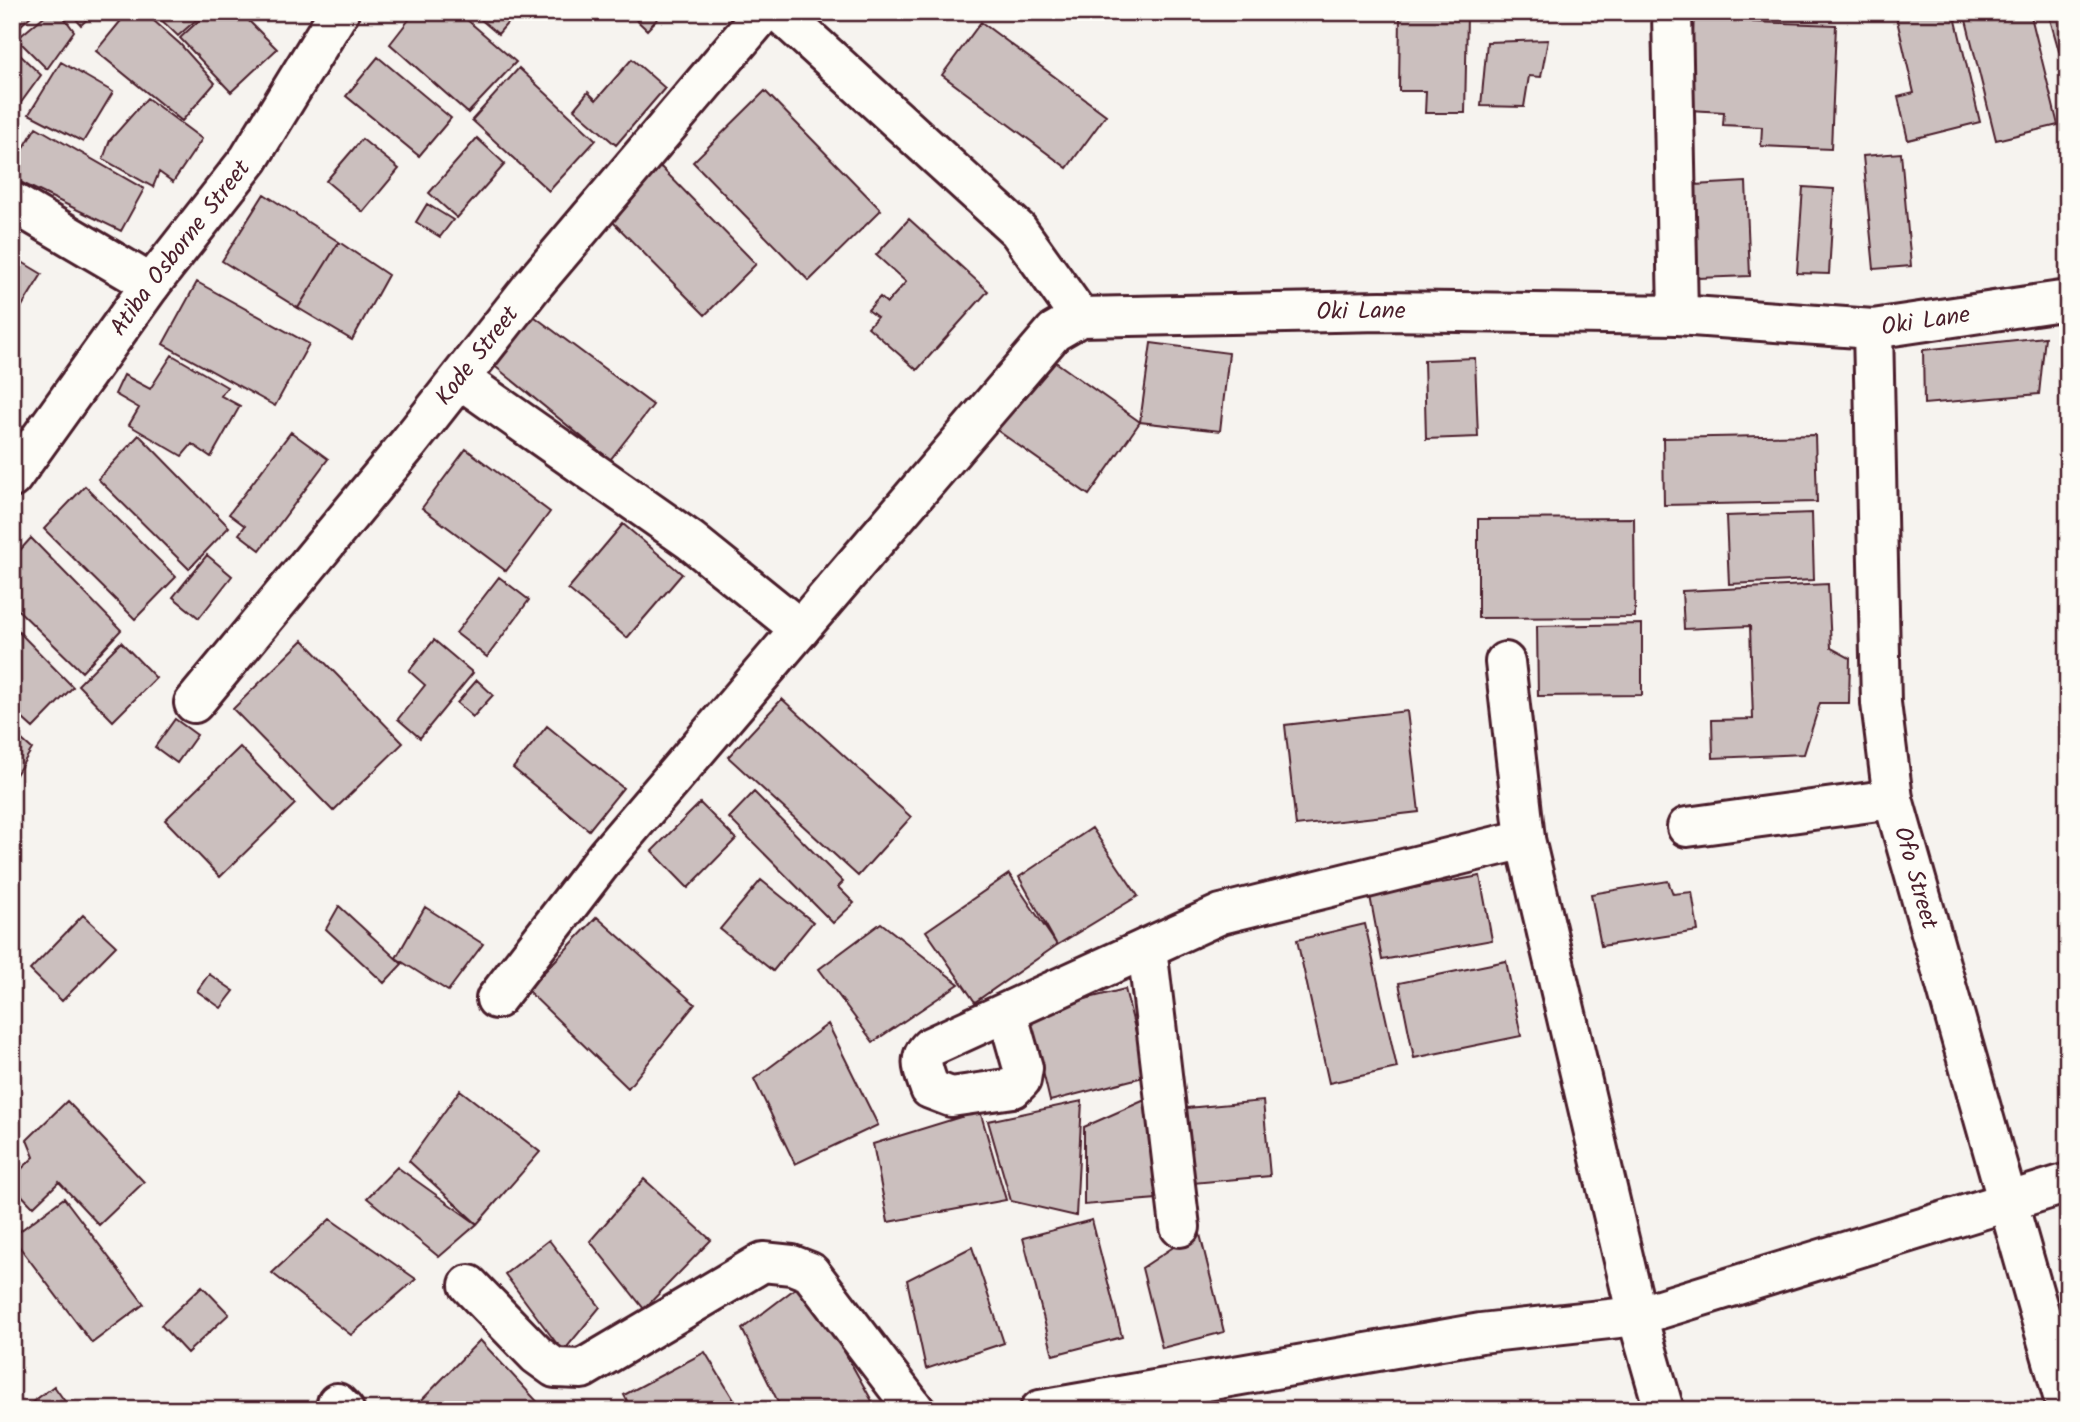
<svg xmlns="http://www.w3.org/2000/svg" width="2080" height="1422" font-family="Kalam,sans-serif">
<style>
.building{fill:#cbbfbe;stroke:#4a1f2b;stroke-width:2}
.lines{fill:none;stroke-linecap:round;stroke-linejoin:round}
.street-casing{stroke:#4a1f2b;stroke-width:44}
.street{stroke:#fdfcf7;stroke-width:38}
.labels{text-anchor:middle;dominant-baseline:central;stroke-width:5;stroke-linejoin:round;paint-order:stroke}
.street-label{font-size:24px;fill:#4a1f2b;stroke:#fdfcf7}
</style>
<rect width="100%" height="100%" fill="#f6f3ef"/>
<filter id="ink" filterUnits="userSpaceOnUse"><feTurbulence type="fractalNoise" baseFrequency=".0143" numOctaves="2"/><feDisplacementMap in="SourceGraphic" scale="14" xChannelSelector="R" yChannelSelector="G"/><feConvolveMatrix kernelMatrix="1 2 1 2 8 2 1 2 1" color-interpolation-filters="sRGB"/></filter>
<g filter="url(#ink)">
<path class="building" d="M12 12H35L17 29 12 24Z
M49 12H60L74 31 47 69 17 39Z
M70 12H95L81 25Z
M128 12H144L180 44 215 83 182 121 96 51Z
M153 12H205L178 36Z
M208 12H240L277 49 231 92 180 38Z
M415 12H458L516 62 468 113 390 44Z
M472 12H517L498 34Z
M628 12H664L647 30Z
M1694 12H1754L1753 22 1836 25 1831 149 1761 146 1762 127 1723 125 1724 112 1689 110Z
M1911 12H1954L1980 122 1908 140 1898 97 1914 93 1896 16Z
M1964 12H2030L2058 125 1996 140Z
M2048 12H2068V49L2059 51Z
M1400 14 1467 15 1465 113H1425L1426 91H1399Z
M981 22 1106 115 1067 168 942 75Z
M1548 40 1541 77 1529 76 1524 107 1481 106 1487 42Z
M18 53 41 75 12 115V60Z
M378 57 451 118 419 156 346 96Z
M632 59 665 88 616 145 574 109 588 92 596 100Z
M61 62 113 92 83 142 29 114Z
M519 68 596 140 549 191 472 120Z
M765 91 881 210 809 281 693 162Z
M147 98 202 139 173 182 159 172 153 187 103 159 110 140Z
M36 127 144 189 121 231 12 178V168Z
M477 138 505 164 457 218 429 193Z
M362 139 399 169 363 212 326 181Z
M1901 153 1911 266 1874 269 1863 156Z
M656 162 756 264 705 315 605 214Z
M1746 182 1750 276 1698 278 1694 185Z
M1803 187 1834 189 1829 274 1797 273Z
M264 194 339 242 298 308 222 261Z
M427 204 453 220 440 237 416 222Z
M909 219 988 291 917 370 868 327 877 317 868 310 880 297 887 303 906 282 876 255Z
M339 242 388 275 352 340 298 308Z
M12 256 42 274 12 322Z
M197 282 309 344 275 406 163 344Z
M531 314 653 405 610 460 486 359Z
M2045 337 2039 394 1924 404 1923 350Z
M1151 343 1229 353 1220 431 1140 422Z
M1043 353 1140 422 1089 495 991 426Z
M172 355 227 387 221 396 240 406 211 457 192 444 182 456 129 425 139 408 115 394 124 375 150 389Z
M1475 358 1478 437 1426 439 1424 360Z
M291 432 328 459 260 550 239 534 245 526 229 514Z
M139 435 229 527 189 569 98 479Z
M1815 435 1817 502 1664 505 1663 438Z
M466 449 550 512 506 571 422 508Z
M85 486 176 577 135 619 44 529Z
M1812 513 1814 580 1729 584 1726 516Z
M1634 518 1635 617 1478 618V519Z
M623 524 682 574 627 638 568 589Z
M31 538 121 630 82 672 12 604V559Z
M207 555 232 576 199 618 173 597Z
M499 577 529 600 487 657 456 633Z
M1828 584 1831 648 1850 658 1849 703H1820L1804 754 1713 758 1712 720 1753 719 1750 626 1684 629 1682 591Z
M1642 624V695L1538 696 1537 626Z
M12 625 73 687 33 728 12 709Z
M303 640 403 743 333 811 233 709Z
M434 640 473 673 420 738 398 719 425 685 409 671Z
M121 642 156 678 113 721 78 685Z
M477 680 493 695 473 717 457 703Z
M782 699 911 817 858 876 728 757Z
M1407 711 1419 812 1296 826 1285 725Z
M175 719 197 735 177 763 155 747Z
M547 726 623 788 589 830 513 768Z
M12 731 32 749 12 781Z
M240 747 295 804 220 877 165 820Z
M754 792 843 882 838 887 854 903 833 923 729 818Z
M700 803 736 839 688 888 652 851Z
M1092 828 1138 896 1057 945 1019 877Z
M1009 874 1057 945 975 1002 926 931Z
M1480 876 1492 940 1382 960 1370 896Z
M761 880 813 922 773 971 720 929Z
M1668 881 1673 894 1692 892 1698 931 1601 946 1591 894Z
M339 906 402 964 384 983 326 929Z
M425 907 483 944 448 991 396 958Z
M83 915 116 946 62 1001 30 970Z
M597 917 695 1004 628 1088 527 990Z
M881 923 959 984 873 1042 819 969Z
M1365 924 1397 1068 1329 1083 1297 940Z
M1506 961 1521 1036 1414 1058 1399 983Z
M209 974 234 991 221 1008 197 991Z
M1125 989 1147 1076 1050 1101 1029 1013Z
M828 1024 878 1125 795 1164 754 1079Z
M460 1090 540 1152 477 1224 409 1161Z
M1145 1100 1169 1198 1084 1205V1127Z
M67 1101 144 1182 99 1225 59 1182 33 1207 12 1185V1178L34 1157 27 1140Z
M1082 1101 1076 1216 1011 1201 988 1121Z
M1263 1101 1270 1176 1182 1184 1176 1109Z
M980 1111 1006 1200 888 1222 873 1144Z
M397 1167 477 1224 439 1257 367 1198Z
M644 1179 711 1240 644 1309 590 1241Z
M64 1198 144 1304 92 1343 12 1237Z
M330 1219 416 1279 351 1335 272 1273Z
M1092 1220 1122 1337 1053 1355 1023 1238Z
M1199 1230 1224 1332 1162 1348 1142 1268Z
M549 1240 600 1307 563 1352 505 1274Z
M972 1247 1004 1343 926 1369 907 1280Z
M805 1281 872 1401 858 1410H782L742 1329Z
M202 1286 229 1314 187 1353 161 1325Z
M480 1340 545 1410H412Z
M705 1352 740 1410H632L624 1395Z
M54 1386 71 1410H22Z"/>
<g class="lines">
<g class="street-casing">
<g id="street">
<path d="M779 12 1018 230 1080 317"/>
<path d="M1672 12 1678 315"/>
<path d="M12 202 151 284"/>
<path id="s1" d="M1873 329 1881 703 1893 799 2067 1410"/>
<path id="s2" d="M460 379 691 541 800 629 1054 332 1080 317 1381 311 1678 315 1873 329 2068 300"/>
<path id="s3" d="M12 478 151 284 249 159 339 12"/>
<path d="M1505 662 1525 839 1637 1316 1664 1410"/>
<path id="s4" d="M194 703 408 444 533 285 764 12"/>
<path d="M1687 827 1893 799"/>
<path d="M1147 948 1180 1227"/>
<path d="M496 999 607 855 800 629"/>
<path d="M1007 1012 1023 1068 1021 1080 1013 1088 951 1097 930 1089C925 1073 916 1060 930 1047L1221 914 1525 839"/>
<path d="M469 1285 537 1355 555 1368 582 1369 763 1262 792 1265 810 1272 915 1410"/>
<path d="M337 1403 344 1410"/>
<path d="M1040 1410 1481 1333 1637 1316 2068 1183"/>
</g>
</g>
<use href="#street" class="street"/>
</g>
</g>
<g class="labels">
<g class="street-label">
<text stroke="none"><textPath href="#s3" startOffset="285">Atiba Osborne Street</textPath></text>
<text stroke="none"><textPath href="#s2" startOffset="1124">Oki Lane</textPath></text>
<text stroke="none"><textPath href="#s2" startOffset="1690">Oki Lane</textPath></text>
<text stroke="none"><textPath href="#s4" startOffset="448">Kode Street</textPath></text>
<text stroke="none"><textPath href="#s1" startOffset="553">Ofo Street</textPath></text>
</g>
</g>
<rect width="2080" height="1422" fill="none" stroke="#fdfcf7" stroke-width="42"/>
<rect x="21" y="21" width="2038" height="1380" fill="none" stroke="#4a1f2b" stroke-width="2.5" filter="url(#ink)"/>
</svg>
